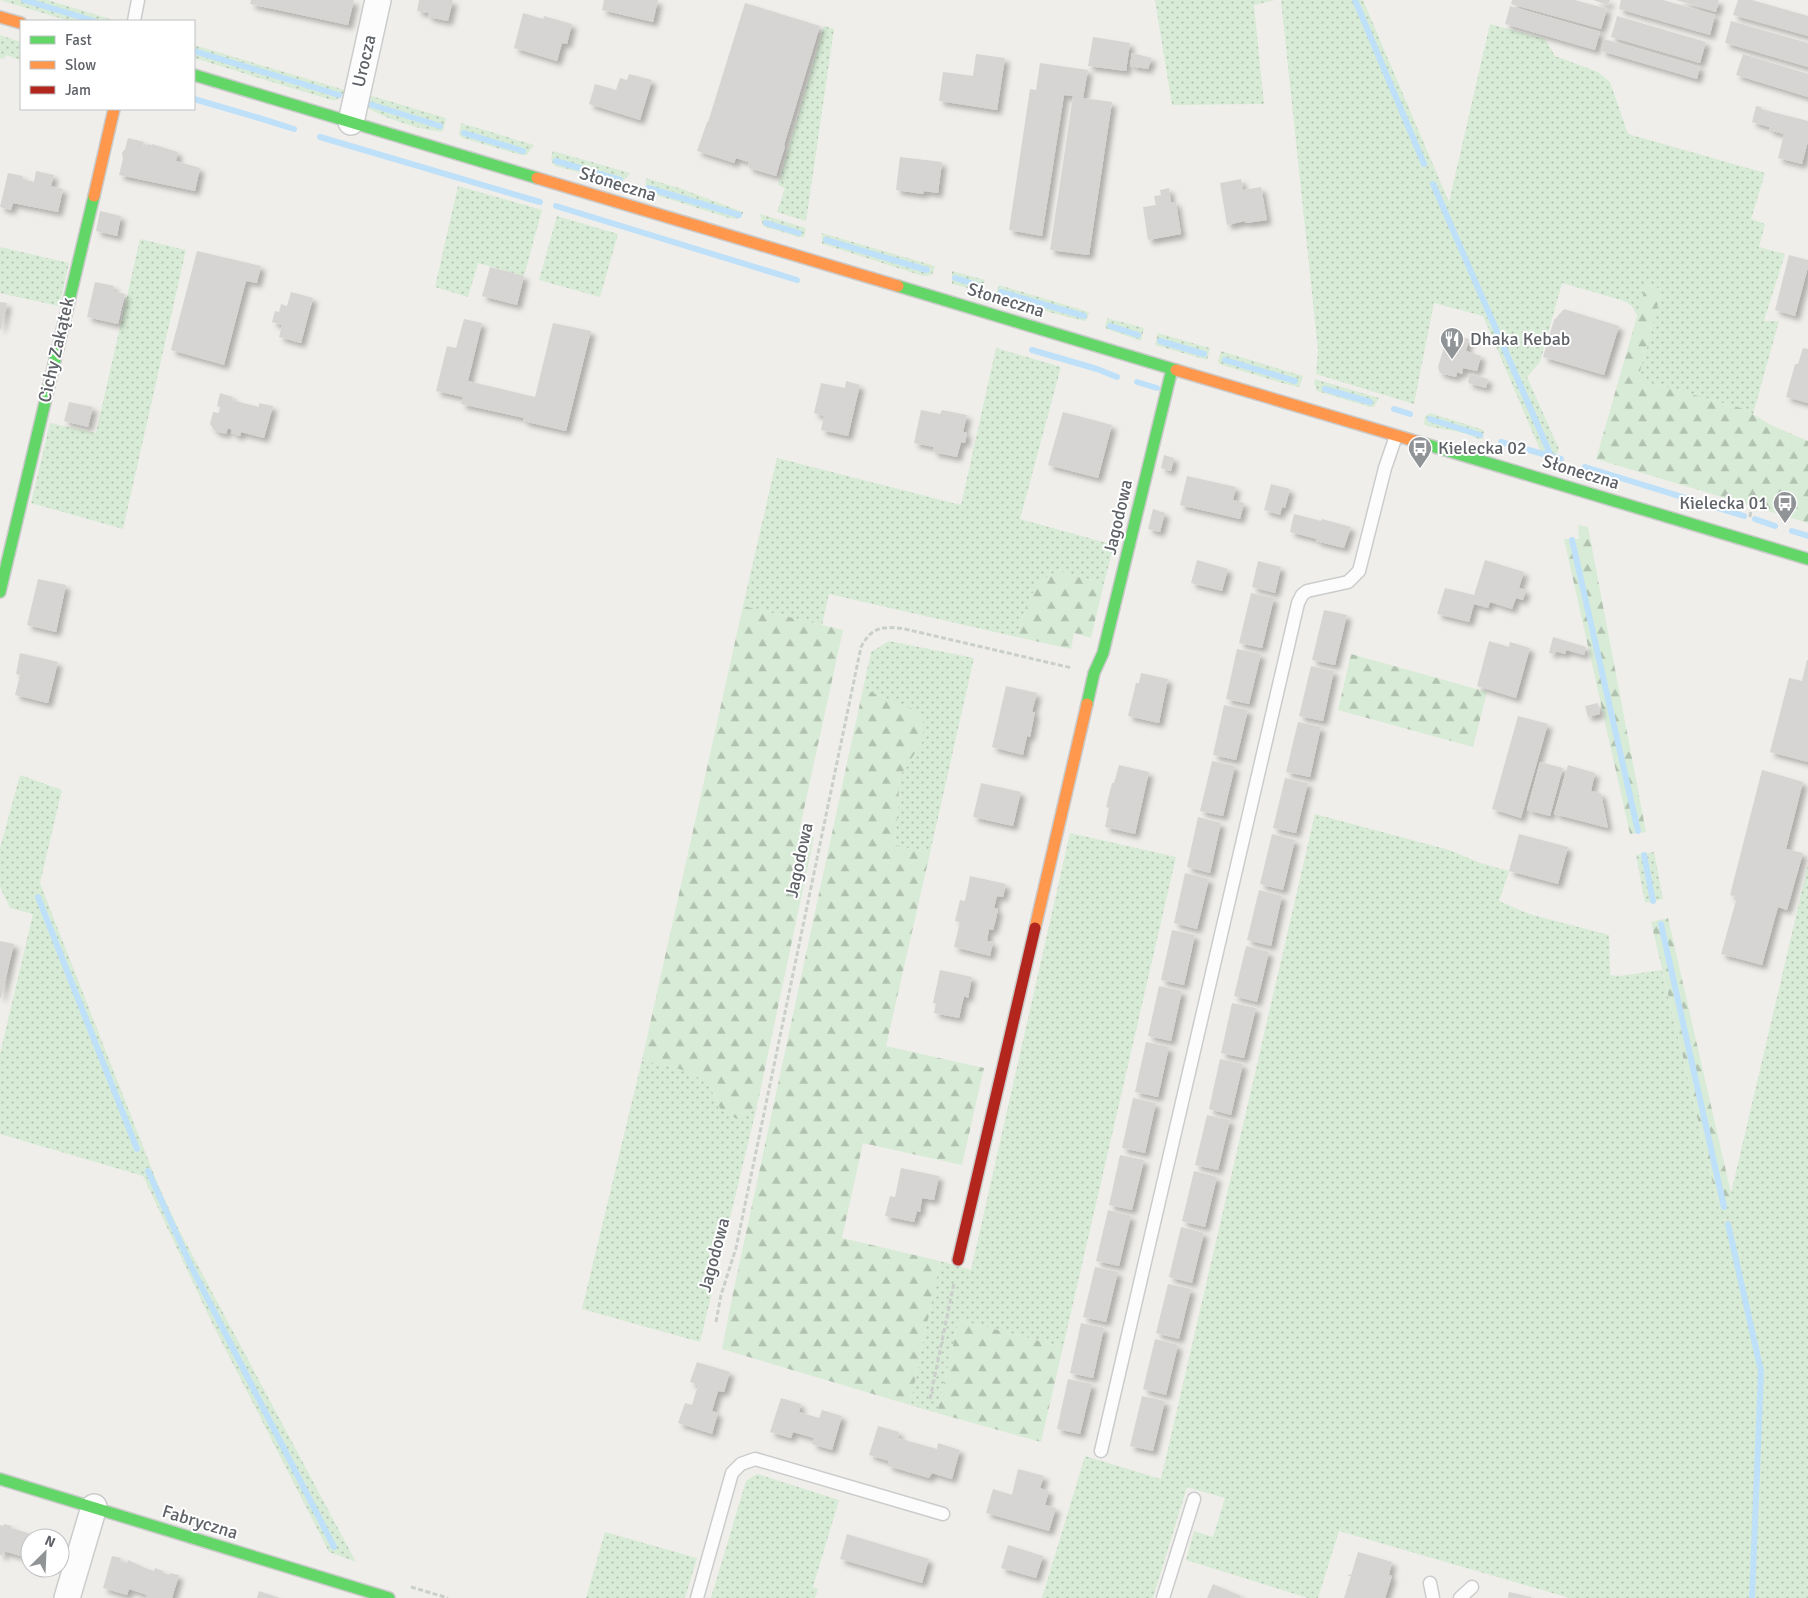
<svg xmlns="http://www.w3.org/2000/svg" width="1808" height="1598" font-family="Signika,sans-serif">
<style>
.grass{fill:url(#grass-dots)}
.forest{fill:url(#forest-firs)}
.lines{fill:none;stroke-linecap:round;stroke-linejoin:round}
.stream{stroke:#bfe0f9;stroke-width:6}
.building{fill:#d6d5d3;filter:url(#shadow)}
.lane-casing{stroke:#cbcccc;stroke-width:15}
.street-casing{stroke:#cbcccc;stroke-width:28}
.fast-casing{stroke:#cacacb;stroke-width:14}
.slow-casing{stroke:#cacacb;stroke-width:14}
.jam-casing{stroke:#cacacb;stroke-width:14}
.path{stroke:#cacfcc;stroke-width:3;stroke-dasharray:5 2.5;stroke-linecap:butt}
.lane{stroke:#fdfcfc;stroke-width:12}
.street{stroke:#fdfcfc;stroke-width:25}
.fast{stroke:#63d668;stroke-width:11}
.slow{stroke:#ff974d;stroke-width:11}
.jam{stroke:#b3261e;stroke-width:11}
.labels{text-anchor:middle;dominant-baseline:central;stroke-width:4;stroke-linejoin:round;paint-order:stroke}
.street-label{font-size:18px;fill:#5f6368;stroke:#fff}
.poi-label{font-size:18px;fill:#5f6368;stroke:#fff;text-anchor:start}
</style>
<defs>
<pattern id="grass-dots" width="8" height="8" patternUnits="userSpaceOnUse" patternTransform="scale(1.25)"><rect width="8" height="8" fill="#d8ebd6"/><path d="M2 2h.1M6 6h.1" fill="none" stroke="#b2c2b1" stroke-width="1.8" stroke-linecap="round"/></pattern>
<pattern id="forest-firs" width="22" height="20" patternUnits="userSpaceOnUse" patternTransform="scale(1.25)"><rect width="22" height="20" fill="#d8ebd6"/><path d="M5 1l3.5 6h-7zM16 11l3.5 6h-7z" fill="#b2c2b1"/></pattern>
<filter id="shadow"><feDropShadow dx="4.5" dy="4.5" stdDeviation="2.5" flood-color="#0004"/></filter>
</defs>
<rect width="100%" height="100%" fill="#efeeea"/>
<path class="grass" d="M0 0H48L117 21H69Z
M1155 0H1275L1254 5 1264 104 1172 105Z
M1281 0H1363L1449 202 1490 24 1545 39 1555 56 1598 72 1610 82 1628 134 1765 173 1751 219 1765 224 1759 247 1785 254 1764 321H1779L1753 414 1744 409 1638 379 1662 289 1647 285 1638 317 1632 306 1624 301 1562 283 1540 362 1527 377 1559 449 1556 455 1540 450 1483 316 1434 303 1414 404 1316 374 1318 350Z
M824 26 834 29 806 221 777 212 785 188 778 185Z
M0 35 21 42V60L6 55 4 59 0 58Z
M194 45 345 90C343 97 338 101 331 100L194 58Z
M365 94 446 118 443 131C432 134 373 115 366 106Z
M461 123 534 145 527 155H521L462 138 459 134Z
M553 151 630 173 627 177 620 183 555 166C550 161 551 157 553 151Z
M646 178 682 189 743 212V214L737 219 729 218 650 193 646 191Z
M458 186 542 210 524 276 478 263 468 297 435 287Z
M760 214 806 228 804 237H798L763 226Z
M557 216 618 234 600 297 539 280Z
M822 233 935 266 932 275 923 276 829 246 822 244Z
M140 239 186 250 123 529 31 503 50 423 96 433Z
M0 247 69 263 59 306 0 293Z
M952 271 985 280 981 291H978L952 284Z
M999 285 1089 312 1086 321 1079 320 1001 299 996 295Z
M1107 318 1144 328 1141 341 1107 329 1105 328Z
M1158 333 1210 348 1207 360 1155 345Z
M996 348 1061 367 1020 519 1114 545 1104 583 1057 571C1029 586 1025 608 1017 637L829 594 822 625 743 606 777 458 961 505Z
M1221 351 1303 376 1300 386 1298 387 1282 383 1219 364 1218 361Z
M1315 379 1379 398 1374 407H1370L1317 391 1314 383Z
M1430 413 1481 429 1484 431 1483 439H1479L1465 433 1427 426 1424 424 1425 416Z
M889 641 974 658 930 853 895 845 900 776 923 741 863 689 871 652Z
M20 775 62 790 40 883 157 1182 179 1230 356 1562 329 1552 212 1323 143 1176 0 1134V1054L33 914 10 908 0 887V848Z
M1315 814 1449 850 1480 863 1509 871 1499 901 1529 914 1609 935 1610 975 1619 976 1662 970 1719 1209 1728 1206 1808 865V1598H1570L1339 1531 1318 1598H1308L1186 1560 1194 1531 1213 1537 1225 1498 1187 1487 1153 1598H1042L1085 1456 1161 1479Z
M1070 833 1176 857 1063 1347 959 1320 937 1413 910 1405 940 1261 971 1270Z
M1654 852 1663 899 1645 903 1636 855Z
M642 1060 680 1069 695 1075 710 1087 721 1110 737 1119 757 1106 700 1342 582 1309Z
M757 1474 839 1500 813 1587 818 1589 815 1598H711L746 1481Z
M605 1532 697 1558 685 1598H586Z"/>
<path class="forest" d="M1646 285 1662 289 1638 379 1744 409 1771 425 1808 441V523L1596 459Z
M1578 525 1588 527 1646 832 1630 834 1564 539H1579Z
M1057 571 1104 583 1091 638 1074 633 1071 649 1017 637C1025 608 1029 586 1057 571Z
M743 606 843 630 799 832 814 837 757 1106 737 1119 721 1110 710 1087 695 1075 680 1069 642 1060Z
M1351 654 1487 692 1473 747 1338 710Z
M863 689 915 710 923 719V741L900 776 895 845 930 853 886 1046 984 1068 962 1165 863 1143 842 1238 940 1261 910 1405 722 1349 732 1298Z
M1668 918 1731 1193 1728 1206 1719 1209 1651 922Z
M959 1320 1063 1347 1041 1442 937 1413Z"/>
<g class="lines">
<path class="stream" d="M24 0 94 21
M1355 0 1424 164
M194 51 339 95
M194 99 259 118 294 129
M369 104 440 126
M464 133 523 151
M320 137 540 202
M556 161 620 180
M1433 184 1551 456
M648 188 739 215
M556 206 797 280
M766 223 799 233
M826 240 927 270
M955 278 978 285
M1001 292 1084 316
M1110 326 1138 335
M1160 341 1204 354
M1032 350 1097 369 1117 377
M1225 360 1295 381
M1137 382 1157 388
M1325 389 1370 402
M1394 409 1410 414
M1430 419 1480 435
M1501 442 1561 459
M1585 467 1744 516
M1755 519 1775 526
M1792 531 1808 536
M1572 540 1638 831
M1644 855 1653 901
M38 897 137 1149
M1661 924 1724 1207
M148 1171 191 1266 334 1547
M1728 1224 1761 1371 1752 1598"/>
</g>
<path class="building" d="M251 0H354L348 25 250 4Z
M419 0H453L448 21 428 17 429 13 417 11Z
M604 0H658L653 22 602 10Z
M1512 0H1575L1607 9 1601 29 1511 4Z
M1593 0H1610L1608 5Z
M1621 0H1663L1715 15 1710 35 1619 9Z
M1676 0H1719L1716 12Z
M1738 0H1752L1808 16V36L1733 15Z
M745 3 820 26 784 145 785 146 776 176 749 168 748 162 736 158 734 163 697 151 707 122H708Z
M1510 6 1600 32 1595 50 1505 24Z
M523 13 543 19 544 16 572 24 567 44 562 43 557 61 514 48Z
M1617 16 1706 42 1700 63 1611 37Z
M1731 21 1808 43V67L1725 43Z
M1093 37 1130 43 1126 71 1088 66Z
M1604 39 1700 67 1697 79 1601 51Z
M1132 53 1152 58 1148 69 1130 66Z
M976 54 1005 58 997 110 939 101 943 72 973 76Z
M1743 54 1808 74V97L1736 75Z
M1040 63 1088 70 1083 98 1112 102 1089 255 1050 250 1073 96 1064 95 1042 236 1009 230 1030 89 1036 90Z
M629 74 652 80 640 120 589 104 595 84 616 90 620 78 627 80Z
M1756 106 1762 107 1761 109 1808 121V141L1802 164 1778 158 1784 134 1769 130V127L1752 122Z
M128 138 144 142 143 146 146 147 147 144 152 145V144L178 152 176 161 200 168 195 191 119 175 123 159 122 153 125 149Z
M900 157 942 162 938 193 924 191 923 194 896 190Z
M36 171 54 175 51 186 63 189 58 212 13 203 11 210 0 207 8 173 23 176 22 179 34 182Z
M1241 179 1243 190 1261 187 1267 220 1246 223 1245 221 1227 225 1220 183Z
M1169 188 1171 202H1176L1181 234 1148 240 1143 207 1156 205 1154 196 1161 195 1160 190Z
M100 211 121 216 117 236 96 231Z
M197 251 261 266 257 283 246 281 224 365 171 350Z
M1789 255 1808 260V267L1795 316 1775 310Z
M490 267 524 276 517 305 482 296Z
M95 282 114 286 113 291 125 294 118 324 87 317Z
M291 292 313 298 301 343 279 337 282 325 272 322 275 311 279 312 281 304 287 306Z
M0 302 7 303 1 329H0Z
M1564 309 1619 326 1604 375 1543 357 1554 320Z
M464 319 482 323 468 381 535 397 553 323 591 331 566 431 523 421 524 418 461 404 463 397 436 391 447 346 456 348Z
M1448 334 1469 339 1466 351 1481 356 1477 371 1463 368 1462 374 1457 372 1456 377 1440 373 1438 367Z
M1803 348 1808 349V403L1786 397 1795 364H1798Z
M1470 374 1488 379 1486 388 1468 383Z
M846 381 860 385 848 436 821 430 824 416 814 413 821 383 845 388Z
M220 393 233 397 232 400 239 402 259 407V403L273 406 264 438 241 432 240 436 231 433 232 430 228 428 226 434 215 431 210 424 213 412 219 413 220 407 217 406Z
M69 402 93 407 88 427 64 421Z
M921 410 940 414 942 410 967 415 963 432 967 433 965 443 961 442 957 457 933 452 934 447 914 443Z
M1063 412 1112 425 1098 478 1048 465Z
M1164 455 1174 458 1171 471 1161 468Z
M1187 476 1236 487 1233 500 1244 503 1240 519 1180 505Z
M1271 484 1290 489 1285 508 1282 507 1280 515 1264 510Z
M1153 509 1165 513 1160 532 1148 529Z
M1294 514 1321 521 1322 519 1351 527 1344 548 1316 541 1317 539 1290 532Z
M1197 560 1228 569 1222 591 1191 583Z
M1485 560 1524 572 1519 588 1526 590 1523 600 1516 598 1512 609 1490 602 1488 608 1474 604 1469 622 1437 614 1445 588 1474 595Z
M1258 561 1281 567 1275 593 1252 587Z
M38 579 66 585 56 632 27 625Z
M1251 593 1274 598 1262 648 1239 643Z
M1324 610 1347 615 1335 665 1312 660Z
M1553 637 1586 647 1584 655 1566 650 1565 654 1555 651 1554 654 1549 653Z
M1489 641 1509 647 1510 642 1530 648 1516 698 1477 686Z
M1237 649 1261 654 1249 704 1226 699Z
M20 653 58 662 48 703 15 695 20 675 16 674Z
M1807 660H1808V762L1770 752 1789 678 1802 681Z
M1311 666 1334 671 1323 721 1299 716Z
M1141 673 1168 679 1159 723 1128 716 1136 683H1139Z
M1006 686 1037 693 1032 712H1035L1030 737 1027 736 1023 755 992 747Z
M1598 703 1600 714 1588 717 1585 706Z
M1224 705 1248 710 1236 760 1213 755Z
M1518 716 1548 724 1521 818 1492 809Z
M1298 722 1321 727 1310 777 1286 772Z
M1212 761 1235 766 1223 816 1200 811Z
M1540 762 1563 768 1550 816 1527 810Z
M1119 765 1149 772 1135 834 1105 827 1109 808 1106 807 1112 783H1114Z
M1568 765 1595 773 1591 791 1601 793 1608 828 1554 814Z
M1762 770 1803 782 1786 849 1803 853 1787 910 1778 907 1762 965 1721 954 1737 897 1730 895Z
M1285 778 1308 783 1296 833 1273 828Z
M981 783 1021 792 1013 826 973 817Z
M1198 817 1221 823 1210 873 1187 867Z
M1272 834 1295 840 1283 890 1260 884Z
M1519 834 1568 847 1558 884 1509 871Z
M1185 873 1209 879 1197 929 1174 923Z
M970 876 1006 884 1003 897 997 896 994 908 998 909 996 919 993 930 989 929 987 941 993 942 990 956 954 947 960 922 955 921 960 900 965 901Z
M1259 890 1282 896 1271 946 1247 940Z
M1172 930 1195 935 1184 985 1161 980Z
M0 941 14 944 1 998H0Z
M1246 946 1269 952 1257 1002 1234 996Z
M940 970 972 977 968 998 964 996 959 1018 934 1013 936 1004 933 1003Z
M1159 986 1182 991 1171 1041 1148 1036Z
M1232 1003 1256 1008 1244 1058 1221 1053Z
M1146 1042 1169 1047 1158 1097 1135 1092Z
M1220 1059 1243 1064 1231 1115 1209 1109Z
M1133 1098 1156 1103 1145 1153 1122 1148Z
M1207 1115 1230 1120 1218 1170 1195 1165Z
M1120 1155 1144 1160 1132 1210 1109 1205Z
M901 1168 939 1176 934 1200 922 1198 920 1212 917 1211 914 1222 885 1216 890 1196 895 1197Z
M1194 1171 1217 1177 1205 1227 1182 1221Z
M1108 1210 1131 1216 1119 1266 1096 1261Z
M1181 1227 1204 1233 1192 1283 1169 1277Z
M1095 1267 1118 1272 1106 1322 1083 1317Z
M1168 1284 1191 1289 1179 1339 1156 1333Z
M1081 1323 1104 1328 1093 1378 1070 1373Z
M1155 1339 1178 1345 1166 1395 1143 1389Z
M697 1362 730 1372 724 1392 718 1391 712 1411 718 1413 712 1434 678 1423 685 1403 692 1405 698 1385 690 1382Z
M1068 1379 1092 1384 1080 1434 1057 1429Z
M1142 1396 1165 1401 1153 1451 1130 1446Z
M781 1398 801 1404 799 1412 819 1418 822 1410 842 1416 832 1450 812 1444 814 1438 793 1432 791 1438 770 1432Z
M878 1426 899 1432 898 1438 937 1449 938 1443 960 1450 952 1479 932 1473 929 1478 888 1466 889 1461 869 1455Z
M1018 1469 1044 1476 1040 1488 1049 1491 1045 1505 1056 1508 1049 1531 986 1513 993 1489 1012 1495Z
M4 1524 12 1526 11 1528 31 1534V1532L39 1534 38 1536 43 1538H30V1564L23 1562 24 1557 4 1551 3 1556 0 1555V1525L3 1526Z
M847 1534 929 1559 922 1583 840 1559Z
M1008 1545 1043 1556 1036 1578 1001 1568Z
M1358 1552 1392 1562 1389 1575 1392 1576 1385 1598H1344L1351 1576H1348L1349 1574 1351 1575Z
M112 1556 121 1558 120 1561 127 1563 128 1560 145 1568 154 1571 155 1568 163 1571V1573L170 1575V1573L179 1575 172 1598H146L147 1595 129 1589 127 1595 103 1588Z
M1213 1584 1241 1596 1240 1598H1207Z
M259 1591 280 1598H257Z
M1509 1592 1531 1597V1598H1508Z"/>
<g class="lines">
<g class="lane-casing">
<path id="lane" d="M134 21 138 0
M1101 1451 1298 603 1302 595 1307 591 1348 582 1359 571 1385 468 1396 436
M1430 1583 1433 1598
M697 1598 732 1473 741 1464 755 1459 943 1514
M1163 1598 1194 1499
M1460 1598 1472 1587"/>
</g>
<g class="street-casing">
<path id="street" d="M351 122 378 0
M67 1598 94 1507"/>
</g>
<g class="fast-casing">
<path id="fast" d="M194 75 537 178
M898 286 1176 370
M1425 444 1808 559
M0 592 94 196
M1087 704 1094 673 1103 653 1172 369
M0 1479 389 1598"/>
</g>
<g class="slow-casing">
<path id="slow" d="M0 17 21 23
M537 178 898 286
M94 196 114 109
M1176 370 1425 444
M1035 928 1087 704"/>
</g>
<g class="jam-casing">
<path id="jam" d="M958 1260 1035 928"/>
</g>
<path class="path" d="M1750 517 1751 510
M716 1322 721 1295 736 1248 861 647C872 626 883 626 905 629L1072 668
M930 1399 954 1283
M411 1587 448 1598"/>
<use href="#lane" class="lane"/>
<use href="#street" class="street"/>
<use href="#fast" class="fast"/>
<use href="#slow" class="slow"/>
<use href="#jam" class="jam"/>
</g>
<defs>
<g id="restaurant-pin" transform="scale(1.25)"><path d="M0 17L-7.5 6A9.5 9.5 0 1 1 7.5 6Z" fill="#919496" stroke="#fff"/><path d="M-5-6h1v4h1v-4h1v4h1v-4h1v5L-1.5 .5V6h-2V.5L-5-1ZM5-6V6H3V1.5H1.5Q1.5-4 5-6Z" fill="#fff"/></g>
<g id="bus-pin" transform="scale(1.25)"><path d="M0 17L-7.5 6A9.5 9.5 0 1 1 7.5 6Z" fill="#919496" stroke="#fff"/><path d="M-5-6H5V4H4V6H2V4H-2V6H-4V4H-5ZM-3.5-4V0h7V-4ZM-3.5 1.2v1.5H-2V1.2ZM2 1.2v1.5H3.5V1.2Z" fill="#fff"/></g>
</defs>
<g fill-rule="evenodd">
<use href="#restaurant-pin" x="1452" y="339"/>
<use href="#bus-pin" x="1420" y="448"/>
<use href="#bus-pin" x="1785" y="503"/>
</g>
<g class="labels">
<g class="street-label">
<text transform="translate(364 61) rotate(-77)">Urocza</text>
<text transform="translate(618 184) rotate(17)">Słoneczna</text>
<text transform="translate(1006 300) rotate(17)">Słoneczna</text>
<text transform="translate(56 350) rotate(-77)">Cichy Zakątek</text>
<text transform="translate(1581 472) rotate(17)">Słoneczna</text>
<text transform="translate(1118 517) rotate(-77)">Jagodowa</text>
<text transform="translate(799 860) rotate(-78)">Jagodowa</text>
<text transform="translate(714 1255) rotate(-75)">Jagodowa</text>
<text transform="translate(200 1522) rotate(17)">Fabryczna</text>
</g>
<g class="poi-label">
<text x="1470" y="339">Dhaka Kebab</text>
<text x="1438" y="448">Kielecka 02</text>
<text x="1768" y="503" text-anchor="end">Kielecka 01</text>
</g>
</g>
<rect x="20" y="20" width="175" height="90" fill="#ffffff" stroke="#bfc1c3"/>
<rect x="30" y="36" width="25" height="8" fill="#63d668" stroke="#bfc1c3"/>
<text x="65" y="45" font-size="15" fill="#5f6368">Fast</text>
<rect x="30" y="61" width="25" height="8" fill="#ff974d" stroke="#bfc1c3"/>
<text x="65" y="70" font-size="15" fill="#5f6368">Slow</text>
<rect x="30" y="86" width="25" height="8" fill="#b3261e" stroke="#bfc1c3"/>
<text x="65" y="95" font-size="15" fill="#5f6368">Jam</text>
<g transform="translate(45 1553) rotate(24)"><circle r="24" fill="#ffffff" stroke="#bfc1c3"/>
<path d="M0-4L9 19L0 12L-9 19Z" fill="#919496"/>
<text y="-8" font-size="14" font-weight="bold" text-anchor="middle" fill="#5f6368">N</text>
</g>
</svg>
